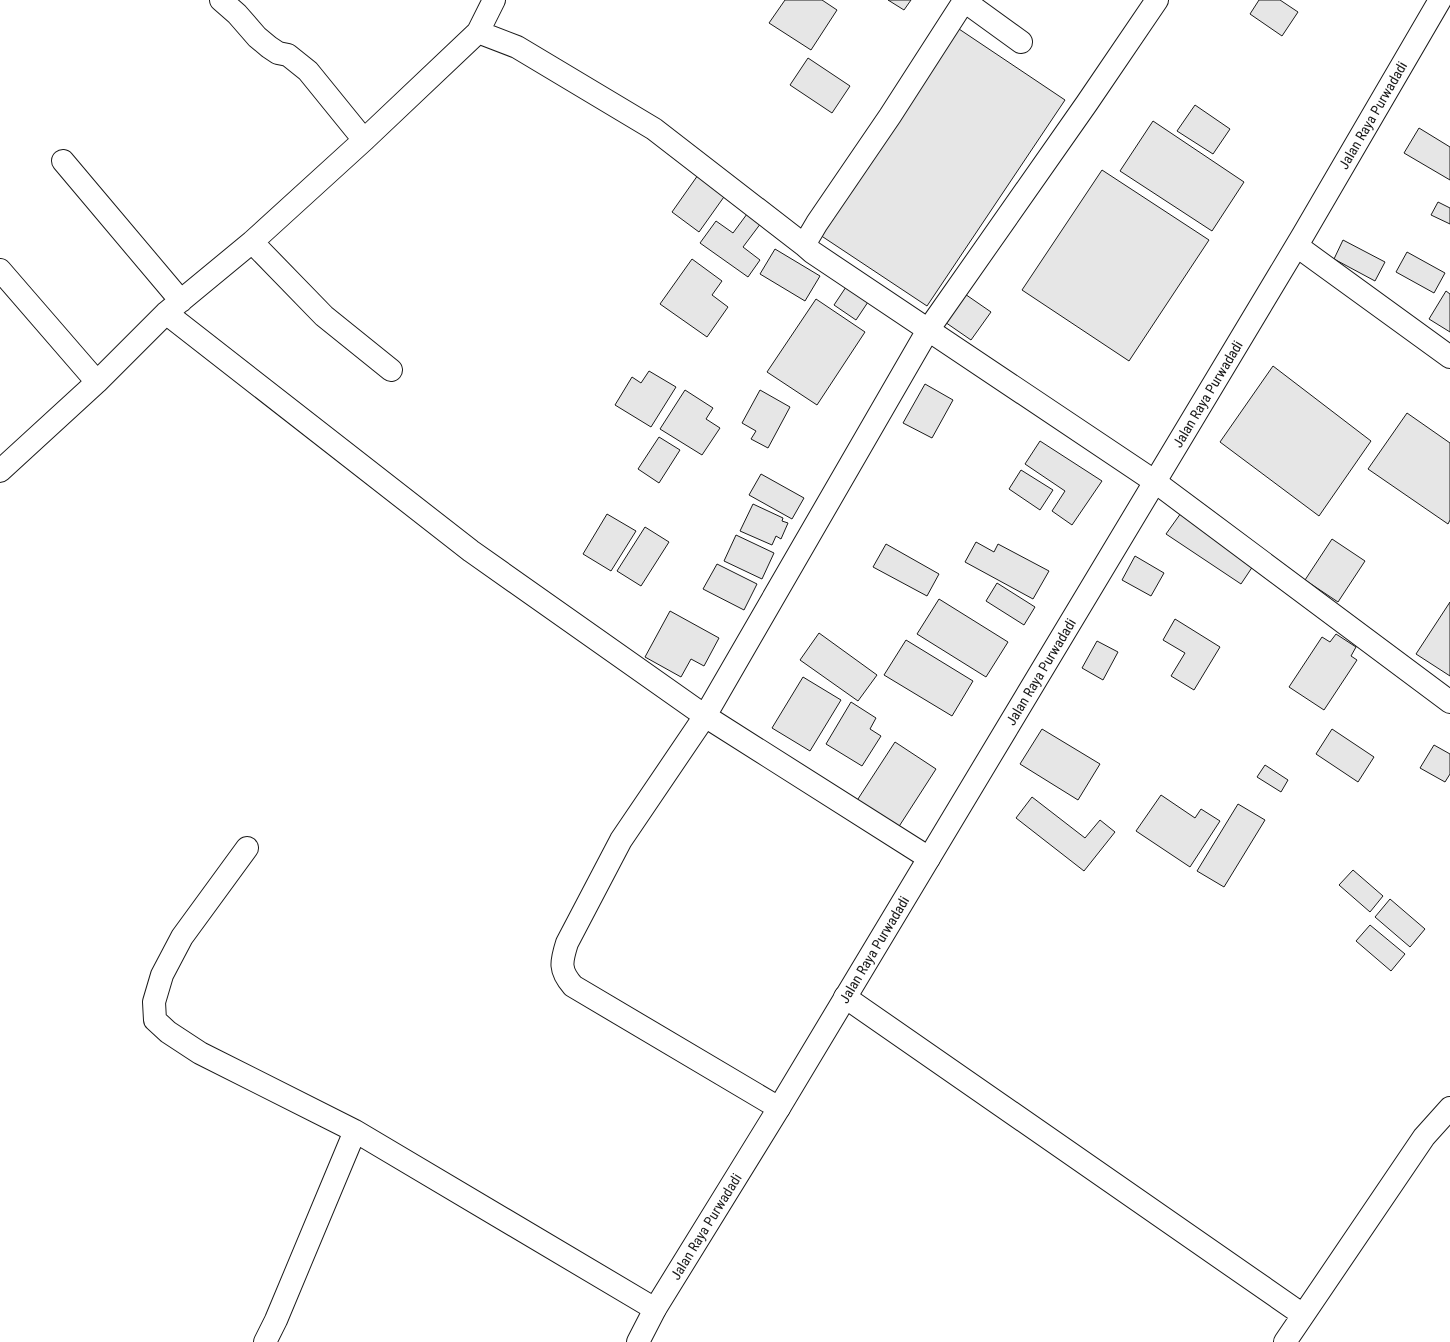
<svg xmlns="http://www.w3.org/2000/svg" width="1450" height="1342" font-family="'Roboto Condensed',sans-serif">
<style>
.building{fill:#e6e6e6;stroke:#1a1a1a}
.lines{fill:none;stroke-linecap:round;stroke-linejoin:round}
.minor-casing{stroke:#1a1a1a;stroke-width:24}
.major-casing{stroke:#1a1a1a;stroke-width:24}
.minor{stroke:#fff;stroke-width:22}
.major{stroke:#fff;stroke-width:22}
.labels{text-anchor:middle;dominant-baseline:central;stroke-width:3;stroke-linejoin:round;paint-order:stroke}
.street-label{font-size:14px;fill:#1a1a1a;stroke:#fff}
</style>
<rect width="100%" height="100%" fill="#fff"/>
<path class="building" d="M785 0H822L837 10 811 50 769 23Z
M888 0H911L904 10Z
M1259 0H1280L1298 12 1282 36 1250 14Z
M956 27 1065 100 927 306 817 233Z
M808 58 850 86 832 113 790 85Z
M1195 105 1230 129 1213 154 1177 131Z
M1153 121 1244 182 1212 231 1120 171Z
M1419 128 1450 147V180L1404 153Z
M1102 170 1209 240 1129 361 1022 290Z
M698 175 726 194 699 232 672 212Z
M1438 202 1450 208V224L1431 215Z
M747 214 761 223 743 247 760 260 748 277 700 243 716 221 733 233Z
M1343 240 1385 262 1375 281 1334 259Z
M775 249 820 276 805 301 760 274Z
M1407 252 1445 273 1434 293 1396 272Z
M692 259 722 281 712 295 728 307 707 337 660 304Z
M846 287 868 302 856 320 834 305Z
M1446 291 1450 294V332L1429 319Z
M962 292 991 312 971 340 942 320Z
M816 299 865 332 817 405 767 372Z
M1273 366 1371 441 1319 516 1220 442Z
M649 371 676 387 651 427 615 405 632 377 641 383Z
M925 384 953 400 932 438 903 423Z
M685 390 713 408 706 419 720 428 702 455 660 429Z
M760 390 790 407 768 448 751 439 756 431 742 423Z
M1407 413 1450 443V520L1448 524 1368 469Z
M659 437 680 450 659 483 638 469Z
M1040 441 1102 481 1072 525 1052 511 1065 491 1025 464Z
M1021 470 1053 490 1040 510 1009 489Z
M761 474 804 498 792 519 749 495Z
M753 504 783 518 782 521 788 523 781 539 776 536 772 545 740 531Z
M1181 513 1255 563 1241 584 1166 534Z
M607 514 636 531 611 571 583 554Z
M645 527 669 542 641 586 617 571Z
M736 535 774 553 762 579 724 561Z
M1332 539 1365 561 1338 602 1305 580Z
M976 542 994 552 998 544 1049 571 1033 599 965 562Z
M886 544 939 574 927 596 873 567Z
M1135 556 1164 573 1151 596 1122 580Z
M717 564 757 584 744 610 703 589Z
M997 583 1035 607 1024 625 986 601Z
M939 599 1008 642 986 677 917 634Z
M1450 602V676L1416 654Z
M670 611 719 638 704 666 691 659 681 677 645 657Z
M1175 619 1220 647 1194 690 1171 676 1185 653 1163 640Z
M819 633 877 675 858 701 800 660Z
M1336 634 1356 647 1351 656 1357 660 1324 710 1289 687 1322 637 1330 642Z
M906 640 973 681 952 716 884 675Z
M1097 641 1118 652 1103 680 1082 668Z
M803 677 841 700 810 751 772 728Z
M851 702 876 718 870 729 881 736 862 766 826 744Z
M1042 729 1100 764 1078 800 1020 764Z
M1332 729 1374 757 1358 782 1316 754Z
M895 742 936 769 898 828 856 802Z
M1434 745 1450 754V774L1445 782 1420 768Z
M1265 765 1288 780 1281 792 1257 777Z
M1161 795 1195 818 1201 809 1220 821 1190 867 1136 831Z
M1032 797 1085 838 1100 820 1115 832 1084 871 1016 818Z
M1238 804 1265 820 1224 887 1197 871Z
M1353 870 1383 896 1370 912 1339 885Z
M1390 899 1425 929 1410 947 1375 917Z
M1370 925 1405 954 1391 971 1356 941Z"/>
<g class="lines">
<g class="minor-casing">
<path id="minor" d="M221 0 237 14 257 37 269 47 278 53 288 55 308 71 364 140
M963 0 1021 42
M964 1 890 116 817 223 804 245 812 252 1154 481 1450 702
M478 32 517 47 654 129 804 245
M63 161 181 301
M252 242 324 316 391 370
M1297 246 1450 357
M0 270 97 382 0 471
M166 313 471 551 705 716 929 858
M97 382 166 313 252 242 364 140 478 32 494 0
M247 848 182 937 162 975 154 1002 155 1020 168 1032 200 1053 355 1131 655 1309
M845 997 1303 1315
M779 1108 573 986C559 970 561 962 567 943L621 840 705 716 928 330 1087 103 1157 0
M265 1342 276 1320 355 1131
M1285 1342 1424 1137 1450 1108"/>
</g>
<g class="major-casing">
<g id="major">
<path id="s1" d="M638 1342 655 1309 779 1108 1303 235 1440 0"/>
</g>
</g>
<use href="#minor" class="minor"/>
<use href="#major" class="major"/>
</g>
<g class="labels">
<g class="street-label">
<text stroke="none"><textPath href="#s1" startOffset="1430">Jalan Raya Purwadadi</textPath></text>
<text stroke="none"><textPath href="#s1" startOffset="1106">Jalan Raya Purwadadi</textPath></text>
<text stroke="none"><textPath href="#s1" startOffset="782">Jalan Raya Purwadadi</textPath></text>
<text stroke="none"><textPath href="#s1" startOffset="458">Jalan Raya Purwadadi</textPath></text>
<text stroke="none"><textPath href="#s1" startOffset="134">Jalan Raya Purwadadi</textPath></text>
</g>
</g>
</svg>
